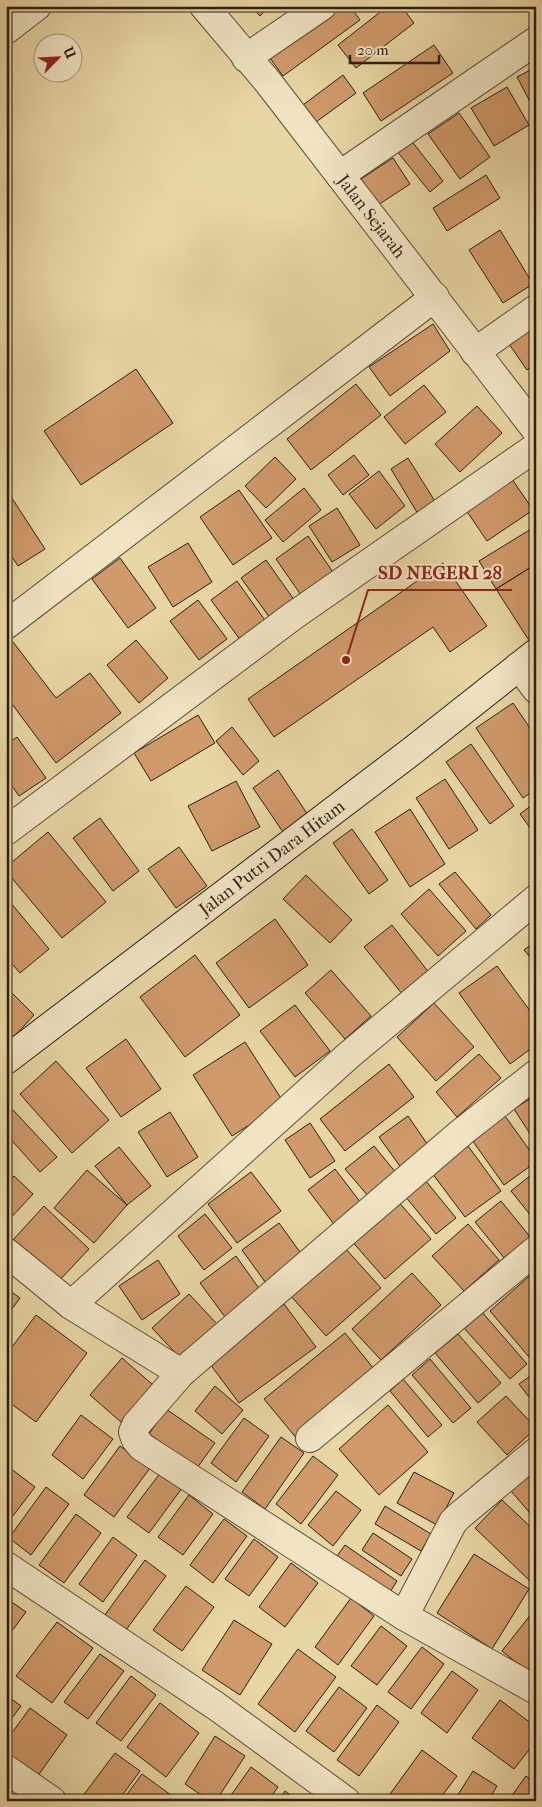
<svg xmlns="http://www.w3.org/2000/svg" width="542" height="1807" font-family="'IM FELL French Canon',serif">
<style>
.building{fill:#d09a6b;stroke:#2a1f14}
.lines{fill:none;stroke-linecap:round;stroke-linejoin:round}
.street-casing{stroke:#5a4d38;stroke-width:30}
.secondary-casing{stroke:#2a1f14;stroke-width:30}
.street{stroke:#f0e4c4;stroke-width:28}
.secondary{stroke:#f0e4c4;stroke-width:28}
.labels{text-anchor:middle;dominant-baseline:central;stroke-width:4;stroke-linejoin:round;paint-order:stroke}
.street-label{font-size:18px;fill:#2a1f14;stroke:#f0e4c4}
.leader{fill:none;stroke:#8f2418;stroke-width:2}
.callout-dot{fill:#8f2418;stroke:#f0e4c4;stroke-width:2}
.callout-label{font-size:19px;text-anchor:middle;font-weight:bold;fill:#8f2418;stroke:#f0e4c4;stroke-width:4;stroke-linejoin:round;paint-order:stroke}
</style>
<rect width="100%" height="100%" fill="#e8d6a4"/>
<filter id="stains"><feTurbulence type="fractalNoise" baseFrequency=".004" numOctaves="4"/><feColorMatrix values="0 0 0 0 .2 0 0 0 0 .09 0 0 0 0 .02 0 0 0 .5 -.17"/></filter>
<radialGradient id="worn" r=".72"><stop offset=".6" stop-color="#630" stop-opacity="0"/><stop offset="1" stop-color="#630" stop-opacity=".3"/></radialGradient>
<path class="building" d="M251 6H270L260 16Z
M341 6H350L360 20 283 76 270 58Z
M388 6H401L414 23 356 68 338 45Z
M434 45 453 73 381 121 363 93Z
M536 67V113L517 77Z
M343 75 356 93 316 122 303 105Z
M507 87 529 125 494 146 471 108Z
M459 113 490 157 460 179 428 134Z
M410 139 443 181 430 192 396 150Z
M393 158 410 184 378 205 361 179Z
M486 175 500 198 447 231 433 208Z
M500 230 533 284 503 303 469 250Z
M433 324 450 351 390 396 369 367Z
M536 326V364L527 370 509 344Z
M136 369 173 423 81 485 44 431Z
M356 384 381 415 311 470 287 439Z
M424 385 446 412 405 444 384 417Z
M477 406 502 433 460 472 435 444Z
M354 455 369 475 343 495 328 475Z
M275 457 296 479 266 508 245 486Z
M408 458 436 503 418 514 391 469Z
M379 471 405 506 376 529 349 494Z
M512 479 533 510 487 541 466 510Z
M304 488 321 510 283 542 265 520Z
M6 489 45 549 18 566 6 548Z
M239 490 272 538 233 565 200 517Z
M337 508 360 545 332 562 309 526Z
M536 526V564L496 589 479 561Z
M308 536 335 575 303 598 276 559Z
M188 543 212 582 173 607 148 567Z
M120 558 156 608 128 628 92 579Z
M266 560 295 601 270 618 241 578Z
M443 563 487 626 450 652 433 627 274 737 248 699Z
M536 564V634L528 639 496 589Z
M237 581 269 626 244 645 211 600Z
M198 600 227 639 199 660 170 621Z
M136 640 168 678 139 703 107 665Z
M13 642 56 698 90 673 121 713 56 763 6 696V647Z
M513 703 536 737V789L523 798 476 728Z
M198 715 215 743 151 781 134 753Z
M232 727 259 761 243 775 216 741Z
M17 737 46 778 19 796 6 777V745Z
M471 744 514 806 490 824 446 762Z
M278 770 308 815 283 832 253 788Z
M445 779 478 830 449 849 416 798Z
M236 781 260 827 212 851 188 806Z
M536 802V830L533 832 520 814Z
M410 809 445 864 410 887 375 832Z
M100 818 139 871 113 891 73 838Z
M352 829 388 880 369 894 333 843Z
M48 832 106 902 62 938 6 871V867Z
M179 847 207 886 176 908 148 869Z
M455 872 491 915 476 929 439 884Z
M306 875 352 920 330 943 283 899Z
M429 889 466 931 438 956 401 914Z
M6 897 49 949 20 973 6 957Z
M275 919 308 965 249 1008 216 963Z
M392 925 430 974 403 995 364 947Z
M536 941V964L524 950Z
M195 955 240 1015 185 1057 140 997Z
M497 966 536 1019V1045L510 1064 459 993Z
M331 970 371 1016 345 1039 305 993Z
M6 987 34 1015 13 1038 6 1031Z
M434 1003 474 1047 436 1081 397 1037Z
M295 1005 330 1051 295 1077 260 1031Z
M126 1039 161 1089 121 1117 86 1068Z
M245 1042 284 1103 232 1136 193 1075Z
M479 1054 501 1078 457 1117 436 1092Z
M56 1061 109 1120 72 1153 20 1094Z
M389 1064 414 1097 345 1151 320 1119Z
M536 1095V1143L514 1109Z
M13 1110 57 1157 40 1172 6 1134V1116Z
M170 1112 198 1157 167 1177 138 1132Z
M408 1116 430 1148 402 1169 379 1137Z
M505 1116 536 1159V1162L504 1185 472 1140Z
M310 1123 335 1161 310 1178 285 1140Z
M374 1146 397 1174 369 1197 345 1169Z
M468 1146 501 1191 465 1217 432 1173Z
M119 1147 151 1186 127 1205 95 1166Z
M335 1169 364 1207 337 1228 308 1190Z
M87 1170 127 1205 94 1243 54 1208Z
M536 1171V1222L511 1191Z
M251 1172 281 1211 237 1243 208 1204Z
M14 1176 33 1194 6 1223V1185Z
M425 1180 456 1218 436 1234 405 1196Z
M396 1199 431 1239 385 1279 350 1239Z
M501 1201 531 1238 505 1259 475 1222Z
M44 1206 89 1249 57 1283 12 1241Z
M205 1214 232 1248 204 1270 178 1236Z
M279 1223 305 1259 268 1286 242 1250Z
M468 1224 499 1260 464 1291 432 1256Z
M344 1247 381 1288 326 1336 290 1295Z
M236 1256 263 1294 228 1321 200 1283Z
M158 1260 180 1294 142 1320 119 1286Z
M536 1270V1363L535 1364 490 1311Z
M412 1273 441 1305 381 1360 352 1329Z
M6 1288 20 1298 6 1317Z
M189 1294 217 1324 181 1359 152 1328Z
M284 1304 316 1347 239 1403 207 1360Z
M481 1311 527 1364 510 1379 463 1327Z
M36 1315 87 1353 36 1422 6 1400V1355Z
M345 1333 378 1374 298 1440 264 1399Z
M458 1334 501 1383 478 1403 435 1353Z
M122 1358 153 1385 121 1422 90 1395Z
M430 1359 471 1408 453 1423 412 1375Z
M536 1372V1406L519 1384Z
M403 1379 442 1425 428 1437 390 1391Z
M215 1386 243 1410 222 1434 195 1411Z
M506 1396 536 1428 507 1455 477 1422Z
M388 1405 428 1452 379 1495 339 1449Z
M166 1409 215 1443 197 1468 149 1434Z
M81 1415 113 1439 83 1479 52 1455Z
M244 1418 269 1436 236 1482 211 1463Z
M281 1437 304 1453 265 1509 242 1492Z
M120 1446 150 1468 114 1517 84 1495Z
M313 1456 338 1475 301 1524 276 1504Z
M6 1465 35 1487 6 1525Z
M164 1468 185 1484 149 1533 127 1517Z
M536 1469V1520L511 1491Z
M414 1472 454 1493 437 1525 397 1503Z
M46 1487 69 1504 31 1555 9 1538Z
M336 1491 361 1510 333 1546 308 1525Z
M189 1495 213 1514 183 1555 158 1537Z
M502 1500 536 1532V1574L530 1581 475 1528Z
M385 1506 431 1534 421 1551 375 1524Z
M76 1514 101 1533 64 1583 39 1565Z
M224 1519 247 1536 213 1583 190 1565Z
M373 1533 412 1559 401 1576 362 1550Z
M113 1537 137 1555 103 1602 79 1584Z
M254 1539 278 1557 249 1596 225 1579Z
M345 1545 397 1581 387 1597 334 1560Z
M474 1554 529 1589 492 1649 437 1613Z
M145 1560 166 1576 120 1638 99 1623Z
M291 1563 318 1583 285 1627 259 1607Z
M186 1586 214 1607 182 1651 153 1630Z
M6 1598 26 1612 6 1639Z
M351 1598 374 1616 338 1665 315 1647Z
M536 1608V1679L502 1651Z
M234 1620 272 1644 240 1695 202 1670Z
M57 1622 93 1648 52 1703 16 1676Z
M381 1626 407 1646 377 1685 351 1666Z
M422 1647 444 1664 411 1709 388 1692Z
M298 1649 336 1677 295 1732 258 1704Z
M100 1654 124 1671 88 1719 64 1702Z
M452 1671 478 1690 447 1733 421 1713Z
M131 1676 156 1695 121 1741 96 1723Z
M339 1687 367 1708 334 1752 306 1731Z
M6 1695 21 1706 6 1726Z
M500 1700 536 1727V1741L514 1769 472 1738Z
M160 1703 199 1733 166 1777 127 1747Z
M377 1705 399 1722 359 1776 337 1760Z
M30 1708 67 1735 37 1777 6 1754V1741Z
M215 1736 245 1756 216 1801H210L185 1784Z
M422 1750 457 1776 438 1801H385Z
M115 1753 140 1771 118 1801H79Z
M251 1767 278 1787 268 1801H227Z
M473 1771 497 1786 488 1801H454Z
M142 1774 175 1798 172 1801H122Z
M526 1776 536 1784V1801H508Z
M285 1791 298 1801H279Z"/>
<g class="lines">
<g class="street-casing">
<g id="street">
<path id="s1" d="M204 6 268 82 536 430"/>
<path d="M6 30 37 6"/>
<path d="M246 58 322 6"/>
<path d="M340 175 536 41"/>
<path d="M475 352 536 309"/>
<path d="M6 625 435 297"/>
<path d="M519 666 536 689"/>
<path d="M6 831 293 616 536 447"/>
<path d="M536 1074 462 1132 181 1373 136 1425 133 1432 136 1440 142 1447 404 1616 536 1690"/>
<path d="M6 1252 71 1305 181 1373"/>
<path d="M71 1305 349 1055 536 899"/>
<path d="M310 1438 536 1250"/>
<path d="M6 1566 216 1706 346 1801"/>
<path d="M404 1616 453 1522 459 1516 536 1452"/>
<path d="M6 1769 52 1801"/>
</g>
</g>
<g class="secondary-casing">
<g id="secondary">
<path id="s2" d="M6 1060 412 751 536 653"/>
</g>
</g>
<use href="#street" class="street"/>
<use href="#secondary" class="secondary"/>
</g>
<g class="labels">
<g class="street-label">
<text stroke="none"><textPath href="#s1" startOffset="269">Jalan Sejarah</textPath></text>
<text stroke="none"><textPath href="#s2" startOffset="334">Jalan Putri Dara Hitam</textPath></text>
</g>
</g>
<path class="leader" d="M346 660L368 590H512"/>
<circle class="callout-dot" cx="346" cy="660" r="5"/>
<g class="callout-label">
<text x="440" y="579">SD NEGERI 28</text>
</g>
<rect width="542" height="1807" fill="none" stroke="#e8d6a4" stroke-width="25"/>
<rect x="8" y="8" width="527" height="1792" fill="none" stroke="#2a1f14" stroke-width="2.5"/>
<rect x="12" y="12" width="517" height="1782" fill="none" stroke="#2a1f14"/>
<g transform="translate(58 58) rotate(66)"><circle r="24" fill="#f0e4c4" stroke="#a1957e"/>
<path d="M0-4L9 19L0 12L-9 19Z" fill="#8f2418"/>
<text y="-8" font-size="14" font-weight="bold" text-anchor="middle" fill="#2a1f14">U</text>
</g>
<path d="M350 55v8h89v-8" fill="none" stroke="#2a1f14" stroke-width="2.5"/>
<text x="357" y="55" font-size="15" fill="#2a1f14" stroke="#f0e4c4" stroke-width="4" paint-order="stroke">20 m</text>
<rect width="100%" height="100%" filter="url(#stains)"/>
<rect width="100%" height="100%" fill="url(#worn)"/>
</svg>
